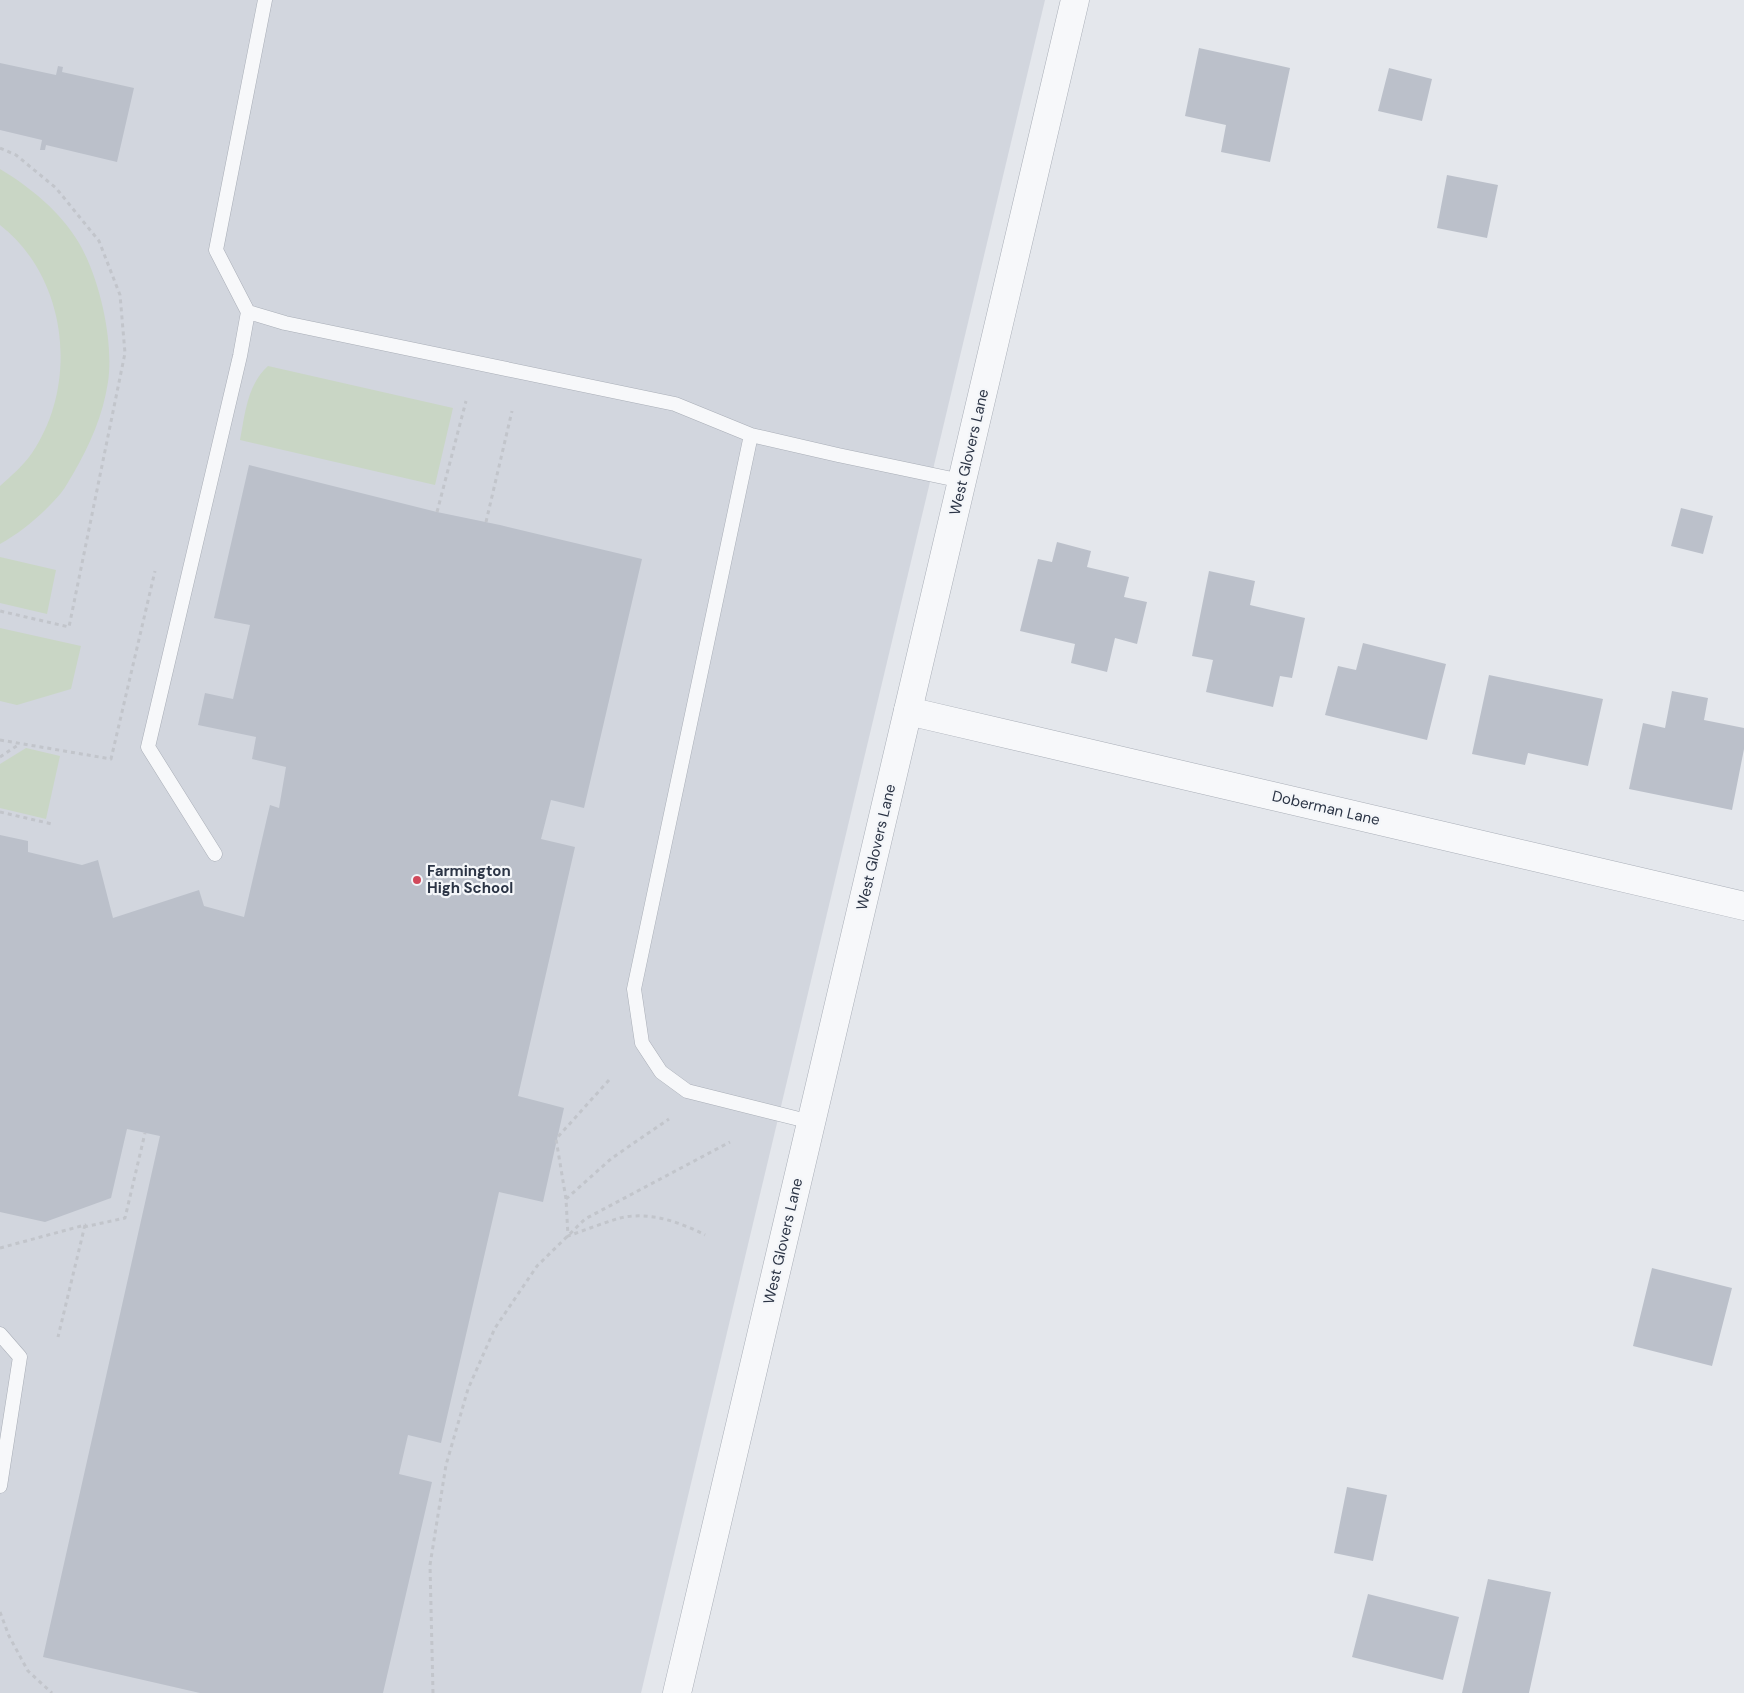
<svg xmlns="http://www.w3.org/2000/svg" width="1744" height="1693" font-family="'DM Sans',sans-serif">
<style>
.built{fill:#d2d6de}
.green{fill:#c9d6c5}
.building{fill:#bbc0ca}
.lines{fill:none;stroke-linecap:round;stroke-linejoin:round}
.service-casing{stroke:#a9aeb7;stroke-width:15}
.minor-casing{stroke:#a9aeb7;stroke-width:29}
.tertiary-casing{stroke:#a9aeb7;stroke-width:29}
.path{stroke:#c2c5cb;stroke-width:3;stroke-dasharray:4 4;stroke-linecap:butt}
.service{stroke:#f7f8fa;stroke-width:14}
.minor{stroke:#f7f8fa;stroke-width:28}
.tertiary{stroke:#f7f8fa;stroke-width:28}
.poi-dot{fill:#d1495b;stroke:#f4f6f9;stroke-width:2}
.labels{text-anchor:middle;dominant-baseline:central;stroke-width:4.5;stroke-linejoin:round;paint-order:stroke}
.street-label{font-size:15px;fill:#2b3445;stroke:#f4f6f9}
.poi-label{font-size:15px;font-weight:bold;fill:#2b3445;stroke:#f4f6f9;text-anchor:start}
</style>
<rect width="100%" height="100%" fill="#e4e7ec"/>
<path class="built" d="M0 0H1045L641 1693H0Z"/>
<path class="green" d="M0 169C30 187 61 212 79 243 100 279 114 342 108 382 103 415 90 445 73 474 69 480 66 487 61 493 45 512 22 532 0 544V486C11 476 23 466 32 453 79 384 68 278 0 225Z
M268 366 453 408 435 485 240 440C245 414 247 385 268 366Z
M0 557 56 570 47 614 0 603Z
M0 628 81 646 71 689 17 705 0 701Z
M26 748 60 756 46 819 0 808V764Z"/>
<path class="building" d="M1199 48 1290 68 1270 162 1221 152 1226 125 1185 116Z
M0 63 56 75 58 66 63 67 62 72 134 88 117 162 46 145 45 150H40L42 140 0 130Z
M1389 68 1432 79 1422 121 1378 111Z
M1447 175 1498 185 1487 238 1437 228Z
M249 465 437 512 500 525 642 559 584 808 551 800 541 839 575 847 518 1096 564 1108 543 1202 499 1192 441 1443 408 1435 399 1474 432 1482 383 1693H200L43 1657 160 1136 127 1129 111 1198 45 1222 0 1212V835L28 841V852L82 865 98 860 113 918 199 890 204 906 244 917 270 805 279 808 286 767 252 759 256 737 198 725 205 693 233 699 250 625 214 618Z
M1681 508 1713 516 1703 554 1671 546Z
M1057 542 1091 551 1087 567 1129 577 1124 597 1147 602 1137 644 1115 638 1107 672 1071 663 1075 644 1020 631 1038 559 1052 562Z
M1209 571 1255 581 1250 605 1305 618 1292 678 1280 676 1273 707 1206 692 1213 660 1192 656Z
M1363 643 1446 664 1427 740 1325 715 1338 666 1356 670Z
M1489 675 1603 699 1588 766 1528 753 1525 765 1472 754Z
M1672 691 1708 698 1704 720 1744 728V749L1732 810 1629 789 1643 723 1665 728Z
M1652 1268 1732 1288 1712 1366 1633 1346Z
M1347 1487 1387 1495 1373 1561 1334 1553Z
M1488 1579 1551 1592 1529 1693H1462Z
M1368 1594 1459 1617 1443 1680 1352 1657Z"/>
<g class="lines">
<g class="service-casing">
<path id="service" d="M265 0 216 250 248 312 285 323 675 404 751 435
M215 854 148 747 240 356 248 312
M811 1122 687 1091 661 1072 642 1043 634 989 751 435 838 455 962 481
M0 1334 20 1357 0 1486"/>
</g>
<g class="minor-casing">
<path id="minor" d="M908 711 1744 906"/>
</g>
<g class="tertiary-casing">
<path id="tertiary" d="M677 1693 1075 0"/>
</g>
<path class="path" d="M0 148 16 155 56 188 99 241 120 295 125 353 69 627 0 611
M437 512 466 401
M486 522 512 411
M0 740 111 759 155 571
M0 757 18 745
M0 812 52 824
M609 1080 556 1139 566 1199 568 1236C585 1230 603 1223 620 1218 649 1211 680 1222 705 1235
M566 1199 612 1158 669 1119
M84 1227 125 1218 145 1133
M0 1248 85 1225 58 1337
M0 1612 9 1636 28 1671 52 1693
M433 1693 430 1565 446 1465 468 1389 495 1328 537 1266 585 1219 730 1142"/>
<use href="#service" class="service"/>
<use href="#minor" class="minor"/>
<use href="#tertiary" class="tertiary"/>
</g>
<circle class="poi-dot" cx="417" cy="880" r="5"/>
<g class="labels">
<g class="street-label">
<text transform="translate(969 452) rotate(-77)">West Glovers Lane</text>
<text transform="translate(1326 808) rotate(13)">Doberman Lane</text>
<text transform="translate(876 847) rotate(-77)">West Glovers Lane</text>
<text transform="translate(783 1241) rotate(-77)">West Glovers Lane</text>
</g>
<g class="poi-label">
<text x="427" y="871">Farmington<tspan x="427" dy="17">High School</tspan></text>
</g>
</g>
</svg>
